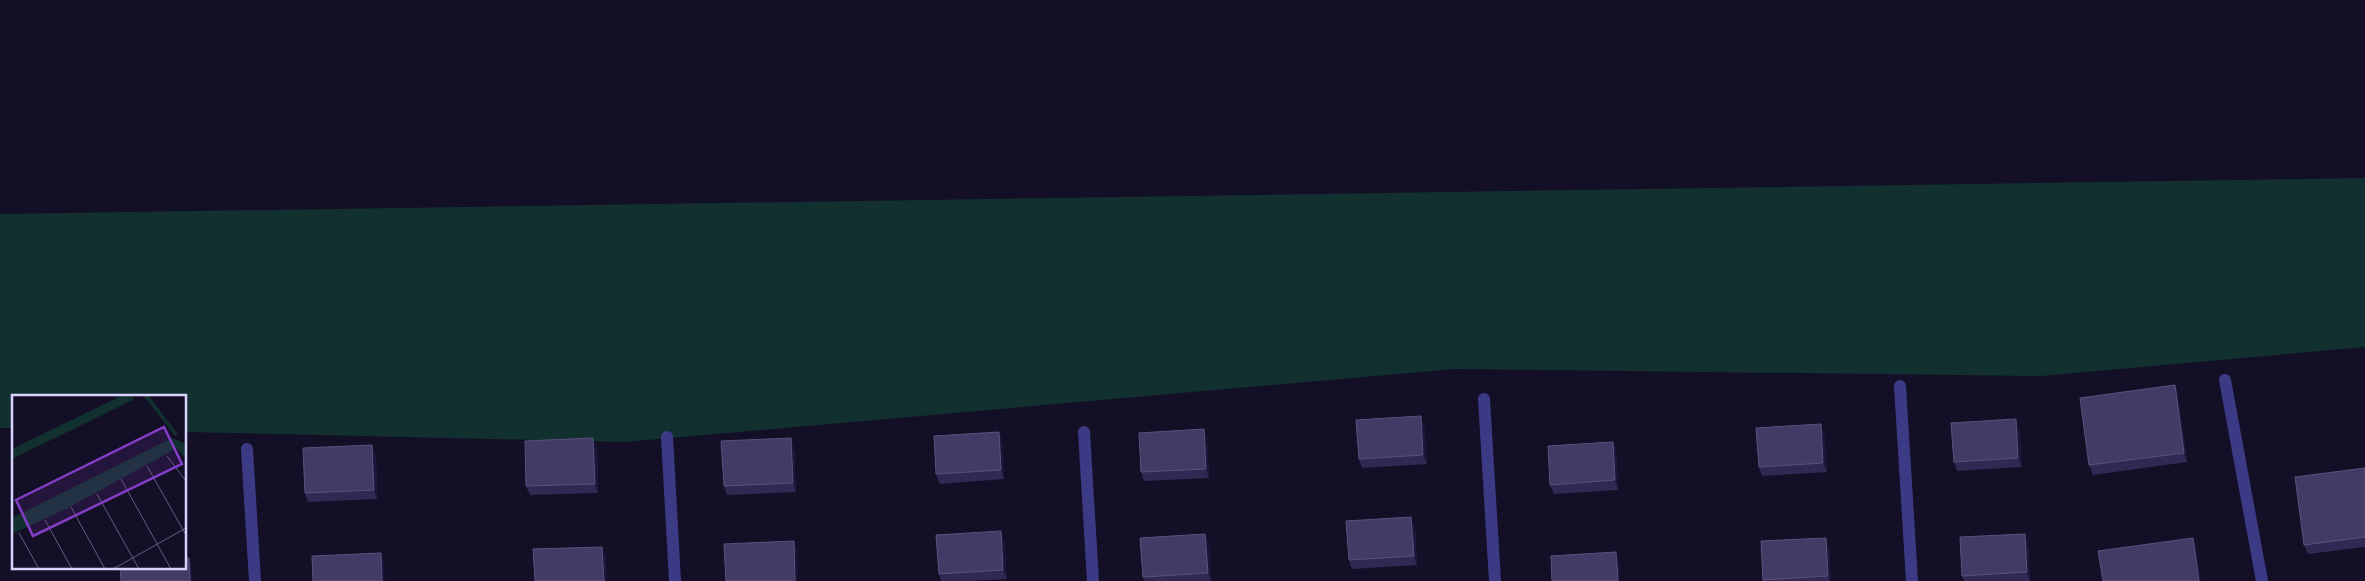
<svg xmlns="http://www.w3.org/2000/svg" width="2365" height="581" font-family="Raleway,sans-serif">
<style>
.green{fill:#12302f}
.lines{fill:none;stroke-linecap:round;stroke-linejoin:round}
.street{stroke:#3d3a85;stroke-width:12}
.wall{fill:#312854}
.shaded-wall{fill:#1d163a}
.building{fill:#433a66;stroke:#5a527e}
.inset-road{fill:none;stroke:#625e7d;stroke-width:1}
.view{fill:#843dc5;fill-opacity:0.15;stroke:#843dc5;stroke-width:2.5}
.inset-edge{fill:none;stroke:#d9d4ff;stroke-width:2.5}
</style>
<rect width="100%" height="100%" fill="#130f26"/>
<path class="green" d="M2365 178V347L2041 376 1455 369 624 442 185 432V396H14V428H0V214Z"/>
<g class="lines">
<path class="street" d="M2225 380 2262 581
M1900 386 1912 581
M1484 399 1495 581
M1084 432 1093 581
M667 437 675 581
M247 449 255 581"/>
</g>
<path class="wall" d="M2175 385 2178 394 2187 462 2093 475 2089 465Z
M1424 425 1427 464 1362 468 1359 459Z
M2019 428 2022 467 1957 471 1954 462Z
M1204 429 1207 439 1209 478 1144 481 1141 472Z
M999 432 1002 441 1004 479 940 484 936 474Z
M1824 433 1827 472 1762 476 1759 467Z
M1613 442 1616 451 1618 490 1554 494 1550 485Z
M794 447 796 492 727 495 724 486Z
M597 448 598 493 530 495 526 486Z
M376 454 377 499 308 502 305 493Z
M2365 468V547L2308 554 2304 545Z
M1415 526 1417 565 1352 569 1349 560Z
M1205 534 1209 543 1211 581H1144L1143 577Z
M2025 534 2028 543 2030 581H1964L1962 576Z
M1004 540 1007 579 971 581H941L939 574Z
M1829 547 1831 581H1764L1763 580Z"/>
<path class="shaded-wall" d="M2175 385 2178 394 2187 462 2184 453Z
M1421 416 1424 425 1427 464 1423 455Z
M2016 419 2019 428 2022 467 2018 458Z
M1821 424 1824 433 1827 472 1823 463Z
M1204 429 1207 439 1209 478 1206 469Z
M999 432 1002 441 1004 479 1001 470Z
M593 438 597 448 598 493 595 484Z
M791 438 794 447 796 492 793 483Z
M1613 442 1616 451 1618 490 1615 480Z
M372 445 376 454 377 499 374 490Z
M1411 517 1415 526 1417 565 1414 556Z
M1001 531 1004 540 1007 579 1003 570Z
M1205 534 1209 543 1211 581 1208 573Z
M2025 534 2028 543 2030 581 2027 572Z
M1826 538 1829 547 1831 581H1830L1828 576Z
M2193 538 2196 547 2201 581H2199Z
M794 541 797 550 798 581H795Z
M602 547 606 556 607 581H604Z
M1616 552 1619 561 1620 581H1618Z
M381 553 384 562 385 581H382Z
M189 558 192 567 193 581H190Z"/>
<path class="building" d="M2175 385 2184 453 2089 465 2080 398Z
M1421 416 1423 455 1359 459 1356 420Z
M2016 419 2018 458 1954 462 1951 423Z
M1821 424 1823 463 1759 467 1756 428Z
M1204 429 1206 469 1141 472 1139 433Z
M999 432 1001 470 936 474 934 436Z
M593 438 595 484 526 486 525 441Z
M791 438 793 483 724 486 721 441Z
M1613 442 1615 480 1550 485 1548 446Z
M372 445 374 490 305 493 303 448Z
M2365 468V537L2304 545 2295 477Z
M1411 517 1414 556 1349 560 1346 521Z
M1001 531 1003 570 939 574 936 535Z
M1205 534 1208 573 1143 577 1140 538Z
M2025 534 2027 572 1962 576 1960 537Z
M1826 538 1828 576 1763 580 1761 541Z
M2193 538 2199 581H2103L2098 551Z
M794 541 795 581H726L724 544Z
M602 547 604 581H535L533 549Z
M1616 552 1618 581H1552L1551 556Z
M381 553 382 581H313L312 556Z
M185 558H189L190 581H121L120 567H185Z"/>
<g transform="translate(12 395)">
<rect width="174" height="174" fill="#130f26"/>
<path d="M111 0 121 2V5L0 64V54ZM131 0H136L166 39 163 41ZM160 43 174 49V65L165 53 56 113 0 139V123Z" fill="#12302f"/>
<path class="inset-road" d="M155 61 174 86M135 71 174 140M109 84 159 174M85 99 127 174M59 112 93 174M33 125 60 174M7 138 27 174M101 174 174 133"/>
<path class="view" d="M152 32 170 69 21 141 4 105Z"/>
<rect width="174" height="174" class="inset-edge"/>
</g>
</svg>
